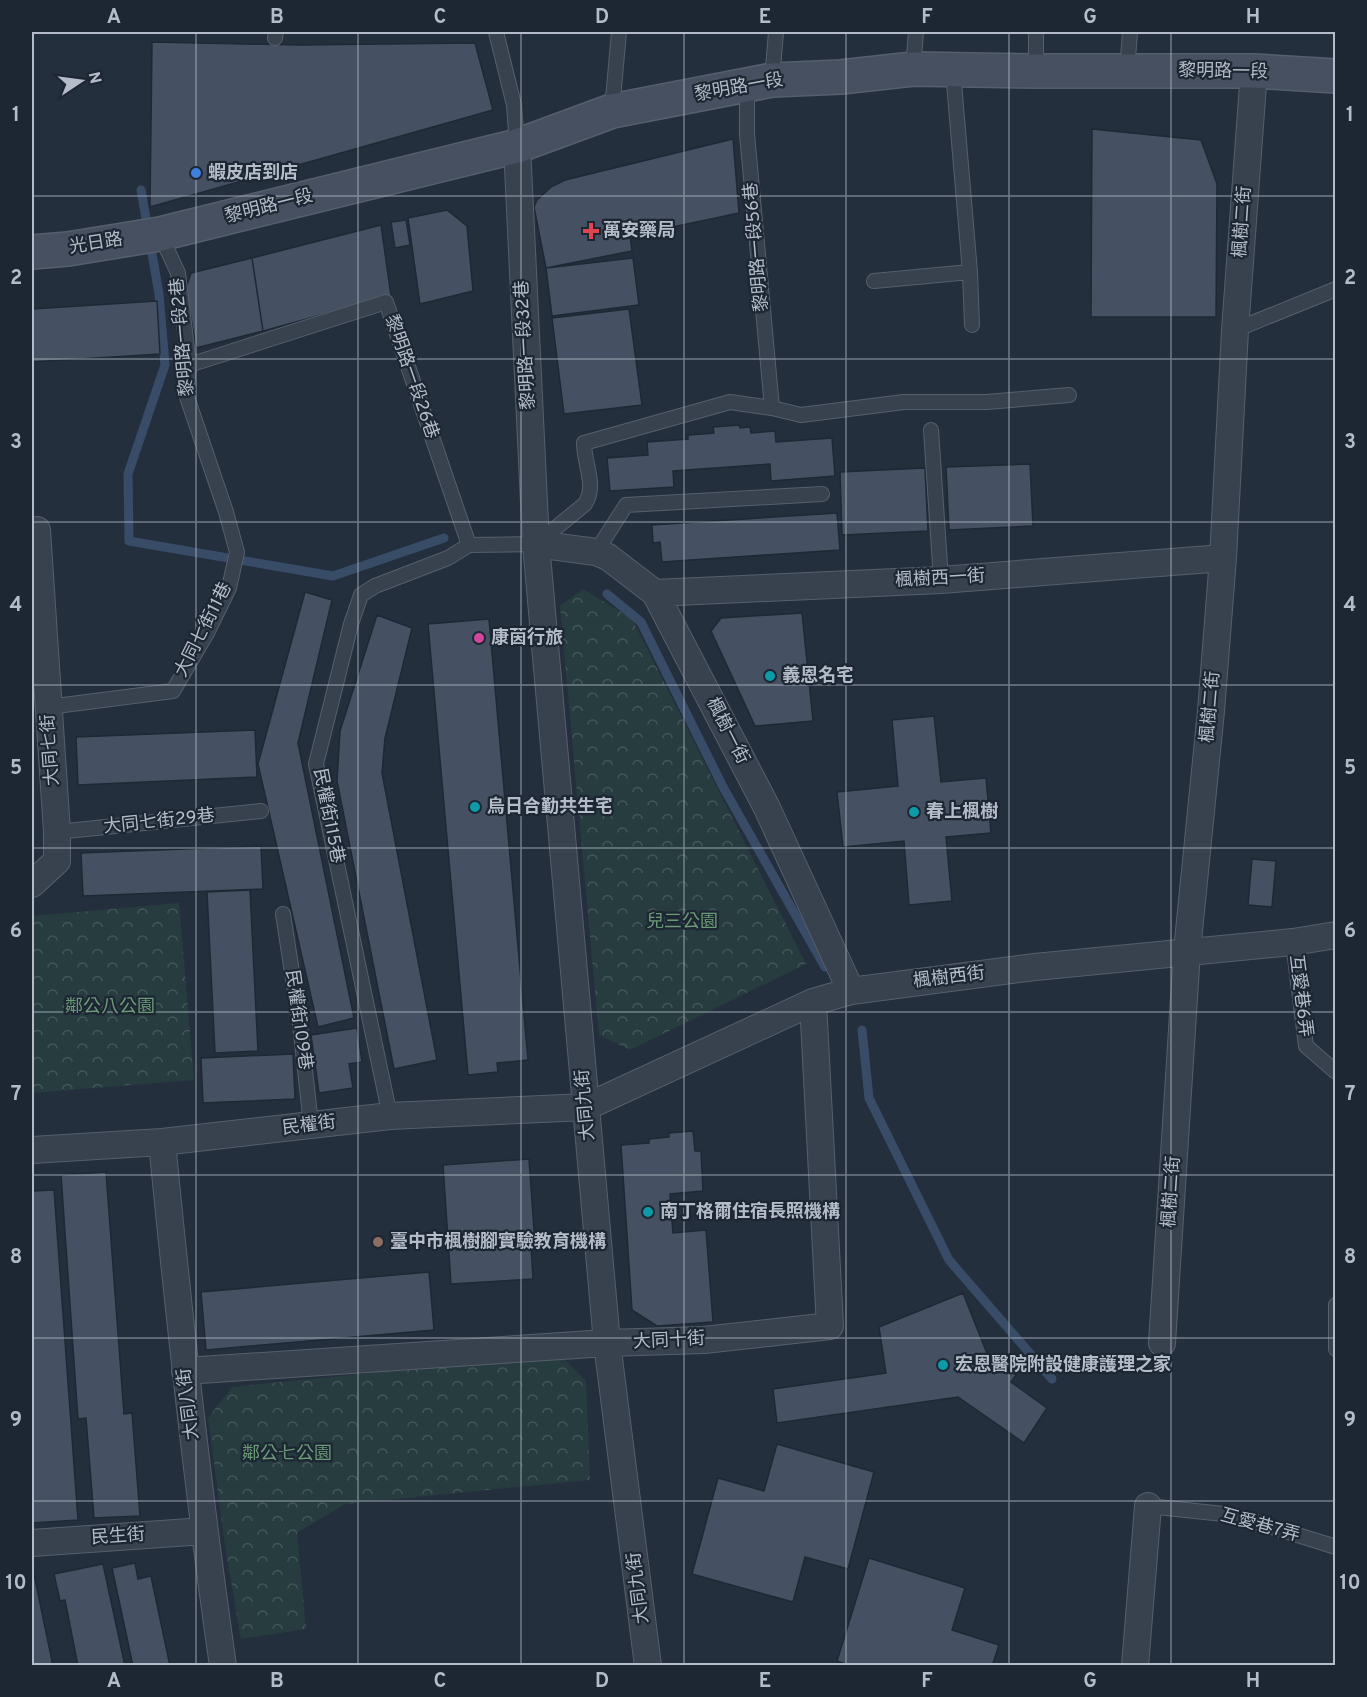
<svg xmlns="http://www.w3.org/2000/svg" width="1367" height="1697" font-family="Overpass,'Noto Sans TC',sans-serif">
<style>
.park{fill:url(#park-crowns)}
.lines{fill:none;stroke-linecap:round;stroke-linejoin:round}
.stream{stroke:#394c67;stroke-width:9}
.building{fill:#455162;stroke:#1f2835;stroke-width:1.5}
.service-casing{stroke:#565f6c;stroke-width:16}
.minor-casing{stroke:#565f6c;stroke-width:28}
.secondary-casing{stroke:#565f6c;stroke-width:36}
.service{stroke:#38414e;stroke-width:14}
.minor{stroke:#38414e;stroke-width:26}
.secondary{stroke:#465061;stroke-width:33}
.grid{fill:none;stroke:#b4bcc9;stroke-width:1.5;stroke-opacity:0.55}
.shop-dot{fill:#3f7fe0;stroke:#1d2633;stroke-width:2}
.health-dot{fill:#e0444e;stroke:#1d2633;stroke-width:2}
.hotel-dot{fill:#d1479c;stroke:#1d2633;stroke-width:2}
.culture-dot{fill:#0f9aa8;stroke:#1d2633;stroke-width:2}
.education-dot{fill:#8d6e63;stroke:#1d2633;stroke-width:2}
.labels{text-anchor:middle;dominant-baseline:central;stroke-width:4.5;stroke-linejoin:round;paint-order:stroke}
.street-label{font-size:18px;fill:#b4bcc9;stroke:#1d2633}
.poi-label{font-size:18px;font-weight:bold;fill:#b4bcc9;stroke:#1d2633;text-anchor:start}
.park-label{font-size:18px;fill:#6b9a76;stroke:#1d2633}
.neatline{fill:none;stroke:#b4bcc9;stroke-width:2}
.grid-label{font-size:20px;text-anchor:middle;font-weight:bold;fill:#b4bcc9}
</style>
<defs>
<pattern id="park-crowns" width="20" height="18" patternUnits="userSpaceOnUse" patternTransform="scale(1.5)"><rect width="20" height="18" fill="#263c3f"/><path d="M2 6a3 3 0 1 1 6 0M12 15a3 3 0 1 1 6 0" fill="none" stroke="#435659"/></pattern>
</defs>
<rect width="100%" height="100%" fill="#242f3e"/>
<path class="park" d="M583 589 632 619 806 964 630 1050 599 1035 560 606Z
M179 903 194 1080 32 1093V916Z
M559 1354 586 1381 590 1480 345 1504 297 1533 306 1629 241 1639 226 1552 208 1418 232 1387Z"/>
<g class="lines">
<path class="stream" d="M141 190 159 294 165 365 128 474 129 541 333 576 444 538
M607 594 641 622 723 787 825 967
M862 1030 869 1098 949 1260 1052 1379"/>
</g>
<path class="building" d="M152 42 298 45 475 43 493 110 150 207Z
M1092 129 1201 140 1217 184 1216 317H1091Z
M733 139 739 213 630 236 632 251 546 268 534 207 537 200 551 187 565 180Z
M447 210 467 226 473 291 420 304 408 218Z
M406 220 410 245 395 248 391 222Z
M381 225 391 296 263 331 252 258Z
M252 258 263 331 196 348 186 288 191 273Z
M633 258 639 305 552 316 546 268Z
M157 301 160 354 32 362V309Z
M629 309 642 405 564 414 552 318Z
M739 425 740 428 750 427 751 433 775 431 776 442 832 438 835 476 771 481 770 464 673 471 674 487 610 491 607 458 648 455 647 442 688 439V435L714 433 713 427Z
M1030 464 1033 526 949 530 946 467Z
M925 468 928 531 842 535 840 472Z
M837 513 840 550 662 562 660 542 653 543 652 525Z
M305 592 332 600 298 743 354 1018 318 1027 258 764Z
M802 613 813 721 755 726 711 631 721 618Z
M377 615 412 628 385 738 382 773 437 1060 394 1069 337 781 340 731Z
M489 619 528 1060 497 1063 498 1072 468 1075 428 624Z
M934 716 941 782 986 778 991 833 946 837 952 901 909 905 904 841 843 847 837 792 898 786 892 720Z
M255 730 257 777 78 785 76 737Z
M261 846 263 889 83 896 81 853Z
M1252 859 1276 861 1272 907 1248 905Z
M250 890 258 1051 215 1053 207 892Z
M357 1028 362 1062 349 1064 353 1088 319 1093 311 1035Z
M293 1054 295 1099 203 1103 201 1058Z
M693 1131 695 1151H701L703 1191 670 1194 673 1233 706 1230 713 1322 657 1326 632 1310 621 1145 649 1143V1139L669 1137V1133Z
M529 1159 535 1244H531L533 1279 451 1284 443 1165Z
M106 1172 124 1414 132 1413 140 1516 94 1518 86 1418 78 1419 61 1175Z
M54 1190 78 1520 32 1523V1191Z
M429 1272 434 1330 206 1350 201 1292Z
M963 1293 988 1356 1016 1375 1011 1382 1047 1408 1024 1443 958 1397 777 1423 773 1389 886 1373 879 1327Z
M777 1444 874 1472 848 1569 805 1557 793 1602 692 1574 718 1478 764 1491Z
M869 1558 965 1588 952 1630 999 1645 992 1666H851L837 1661Z
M135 1563 138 1579 151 1576 170 1666H133L112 1568Z
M103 1564 125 1666H78L65 1600 60 1601 54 1574Z
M34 1574 53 1666H32V1575Z"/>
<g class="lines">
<g class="service-casing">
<path id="service" d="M496 32 514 105 517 146
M275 38 276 32
M913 69 916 32
M953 71 970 272 972 325
M1036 71V32
M1127 71 1130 32
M772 80 776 32
M747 85V134L772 408
M612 110 619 32
M874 281 970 272
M1235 330 1336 289
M189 365 386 302 469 545
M931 430 941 580
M596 552 626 505 822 494
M48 707 173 691 207 633 229 588 237 552 226 512 186 394 189 365 178 273 160 234
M57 832 261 811
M283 914 300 1024 311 1125
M1293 942 1306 1046 1336 1072
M390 1116 316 764 351 624 361 595 375 586 448 558 469 545 536 544 585 504C597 485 584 464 584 443L730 402 772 408 801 415 904 402H987L1069 395
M1336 1305V1349
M1148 1506 1233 1515 1336 1547"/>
</g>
<g class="minor-casing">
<path id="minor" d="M517 146 536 544 607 1343 648 1666
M32 531 37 530 57 832V861L32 884
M536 544 596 552 608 557 655 593 767 808 851 991
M655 593 941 580 1223 558
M162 1142C179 1317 198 1492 223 1666
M32 1150 162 1142 390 1116 586 1107 813 1002 851 991 1035 967 1293 942 1336 935
M1162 1343 1187 951 1211 711 1223 558 1235 330 1254 71
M185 1371 607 1343 704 1340 830 1326 813 1002
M32 1543 204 1531
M1135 1666 1148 1506"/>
</g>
<g class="secondary-casing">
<path id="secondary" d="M32 252 68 249 160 234 517 146 612 111 772 80 841 77 913 69 1036 71H1254L1336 76"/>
</g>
<use href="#service" class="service"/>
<use href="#minor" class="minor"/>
<use href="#secondary" class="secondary"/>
</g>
<path class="grid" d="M196 32V1666M358 32V1666M521 32V1666M684 32V1666M846 32V1666M1009 32V1666M1171 32V1666M32 196H1336M32 359H1336M32 522H1336M32 685H1336M32 848H1336M32 1012H1336M32 1175H1336M32 1338H1336M32 1501H1336"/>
<circle class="shop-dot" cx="196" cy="173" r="6"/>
<path class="health-dot" d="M588 222h6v6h6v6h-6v6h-6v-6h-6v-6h6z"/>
<circle class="hotel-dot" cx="479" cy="638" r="6"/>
<g class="culture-dot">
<circle cx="770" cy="676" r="6"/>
<circle cx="475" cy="807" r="6"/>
<circle cx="914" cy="812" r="6"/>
<circle cx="648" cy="1212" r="6"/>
<circle cx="943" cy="1365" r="6"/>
</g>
<circle class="education-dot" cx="378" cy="1242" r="6"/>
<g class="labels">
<g class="street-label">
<text transform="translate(1223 72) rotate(1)">黎明路一段</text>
<text transform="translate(739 88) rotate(-10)">黎明路一段</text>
<text transform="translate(269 207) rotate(-14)">黎明路一段</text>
<text transform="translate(1243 222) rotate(-86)">楓樹二街</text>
<text transform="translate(96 244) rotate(-9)">光日路</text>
<text transform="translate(757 247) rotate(-95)">黎明路一段56巷</text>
<text transform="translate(183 337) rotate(-95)">黎明路一段2巷</text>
<text transform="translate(526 345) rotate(-93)">黎明路一段32巷</text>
<text transform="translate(411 377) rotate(71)">黎明路一段26巷</text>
<text transform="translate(940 579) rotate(-3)">楓樹西一街</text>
<text transform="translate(204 630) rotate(-63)">大同七街11巷</text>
<text transform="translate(1211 707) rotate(-85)">楓樹二街</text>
<text transform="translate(727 731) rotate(63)">楓樹一街</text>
<text transform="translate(51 750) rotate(-94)">大同七街</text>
<text transform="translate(328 816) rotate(79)">民權街115巷</text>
<text transform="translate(159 822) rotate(-6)">大同七街29巷</text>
<text transform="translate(949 978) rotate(-7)">楓樹西街</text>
<text transform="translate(1300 996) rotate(83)">互愛巷6弄</text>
<text transform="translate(298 1020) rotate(82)">民權街109巷</text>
<text transform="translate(586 1105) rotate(-95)">大同九街</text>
<text transform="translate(309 1126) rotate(-7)">民權街</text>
<text transform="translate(1172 1192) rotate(-86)">楓樹二街</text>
<text transform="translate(669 1341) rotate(-3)">大同十街</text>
<text transform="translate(189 1404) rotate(-97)">大同八街</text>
<text transform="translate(1260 1526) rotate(15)">互愛巷7弄</text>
<text transform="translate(118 1537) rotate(-4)">民生街</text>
<text transform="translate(639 1588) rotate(-97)">大同九街</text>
</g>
<g class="poi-label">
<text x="208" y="173">蝦皮店到店</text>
<text x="603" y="231">萬安藥局</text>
<text x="491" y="638">康茵行旅</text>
<text x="782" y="676">義恩名宅</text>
<text x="487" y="807">烏日合勤共生宅</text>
<text x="926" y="812">春上楓樹</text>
<text x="660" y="1212">南丁格爾住宿長照機構</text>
<text x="390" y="1242">臺中市楓樹腳實驗教育機構</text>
<text x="955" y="1365">宏恩醫院附設健康護理之家</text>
</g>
<g class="park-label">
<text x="682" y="922">兒三公園</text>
<text x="110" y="1007">鄰公八公園</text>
<text x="287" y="1454">鄰公七公園</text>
</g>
</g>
<rect width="1367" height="1697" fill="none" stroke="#1d2633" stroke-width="66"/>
<g transform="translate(81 81) rotate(77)" stroke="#1d2633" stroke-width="4.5" paint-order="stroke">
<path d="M0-4.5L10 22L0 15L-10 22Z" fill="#b4bcc9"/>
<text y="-9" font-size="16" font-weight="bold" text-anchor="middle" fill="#b4bcc9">N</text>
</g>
<rect x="33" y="33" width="1301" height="1631" class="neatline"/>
<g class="grid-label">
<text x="114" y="23">A</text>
<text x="277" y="23">B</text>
<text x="440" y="23">C</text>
<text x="602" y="23">D</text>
<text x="765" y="23">E</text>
<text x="927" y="23">F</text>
<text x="1090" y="23">G</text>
<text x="1253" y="23">H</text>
<text x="16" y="121">1</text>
<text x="1350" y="121">1</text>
<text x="16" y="284">2</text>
<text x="1350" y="284">2</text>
<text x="16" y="448">3</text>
<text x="1350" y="448">3</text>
<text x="16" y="611">4</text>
<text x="1350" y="611">4</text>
<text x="16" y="774">5</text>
<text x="1350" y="774">5</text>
<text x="16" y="937">6</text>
<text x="1350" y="937">6</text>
<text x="16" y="1100">7</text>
<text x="1350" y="1100">7</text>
<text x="16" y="1263">8</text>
<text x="1350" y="1263">8</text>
<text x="16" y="1426">9</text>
<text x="1350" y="1426">9</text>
<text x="16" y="1589">10</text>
<text x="1350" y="1589">10</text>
<text x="114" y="1687">A</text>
<text x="277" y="1687">B</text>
<text x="440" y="1687">C</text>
<text x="602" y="1687">D</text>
<text x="765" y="1687">E</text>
<text x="927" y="1687">F</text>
<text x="1090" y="1687">G</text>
<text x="1253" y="1687">H</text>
</g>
</svg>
